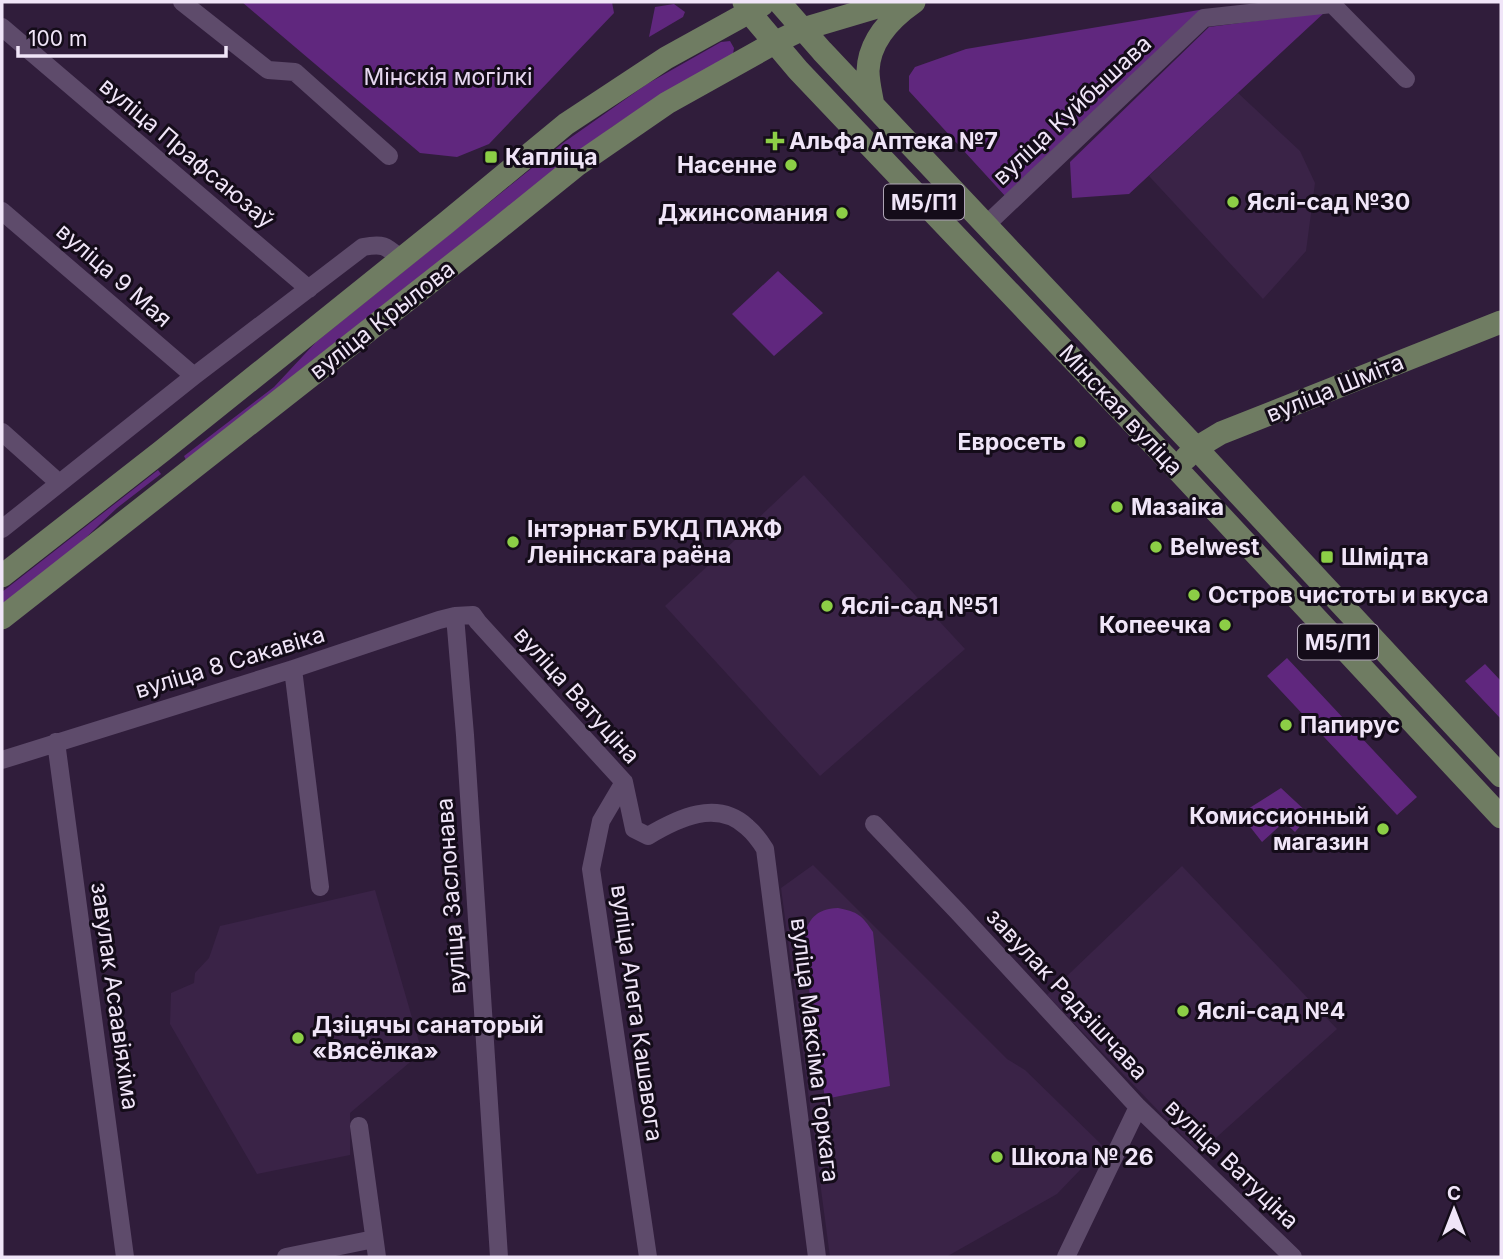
<svg xmlns="http://www.w3.org/2000/svg" width="1503" height="1259" font-family="Inter,sans-serif">
<style>
.built{fill:#3a2347}
.green{fill:#60277e}
.lines{fill:none;stroke-linecap:round;stroke-linejoin:round}
.minor{stroke:#5e4b6b;stroke-width:18}
.major{stroke:#6f7c62;stroke-width:23}
.poi-dot{fill:#8cce46;stroke:#140c19;stroke-width:2.5}
.labels{text-anchor:middle;dominant-baseline:central;stroke-width:6;stroke-linejoin:round;paint-order:stroke}
.shield{fill:#140c19;stroke:#aea4b5;stroke-width:2}
.shield-label{font-size:21px;font-weight:bold;fill:#f0e5f8}
.park-label{font-size:23px;fill:#e6d7f0;stroke:#140c19}
.street-label{font-size:23px;fill:#f0e5f8;stroke:#140c19}
.poi-label{font-size:23px;font-weight:bold;fill:#f0e5f8;stroke:#140c19;text-anchor:start}
</style>
<rect width="100%" height="100%" fill="#301d3b"/>
<path class="built" d="M1238 93 1300 151 1315 183 1306 251 1263 299 1149 176Z
M804 475 965 649 820 776 665 606Z
M813 865 1007 1059 1025 1070 1103 1146 1057 1194 946 1257H830L781 888Z
M1182 866 1337 1029 1199 1153 1047 995Z
M375 890 422 1052 350 1113V1155L257 1174 170 1024 171 993 194 983 195 973 209 958 220 926Z"/>
<path class="green" d="M242 2H612L614 13 489 144 457 157 420 153Z
M674 4 685 12 683 17 649 37 655 7Z
M1205 9 1006 197 909 91V76L915 67 966 49Z
M1325 12 1129 194 1072 198 1070 162 1209 27Z
M730 41 734 48 733 54 670 90 612 127 186 460 184 456 274 387 316 342 563 143 647 84 721 42Z
M778 271 823 313 774 356 732 314Z
M158 470 161 474 117 508 75 548 2 606V592Z
M1287 658 1417 797 1397 815 1267 676Z
M1485 664 1501 681V719L1465 681Z
M1281 788 1310 815 1295 832 1284 822 1262 842 1240 814Z
M838 908C858 912 862 915 873 932L890 1086 825 1099 802 940C809 919 815 909 838 908Z"/>
<g class="lines">
<path class="minor" d="M182 2 268 70 295 72 389 156
M2 27 309 289
M2 211 194 376
M986 225 1204 18 1332 4 1406 79
M2 432 58 482
M2 529 194 376 363 247C384 243 386 246 401 259
M455 616 465 735 499 1257
M293 669 320 887
M56 742 125 1257
M2 760 293 669 439 620 455 616 473 615 478 622 624 782 634 829 648 836C678 818 717 799 747 827 754 833 760 841 765 849L817 1257
M624 782 601 821 591 869 648 1257
M874 824 958 912 1138 1107 1293 1257
M359 1126 377 1257
M286 1257 374 1239
M1066 1257 1138 1107"/>
<path class="major" d="M744 2 749 12 798 70 1175 467 1501 817
M779 2 822 51 1196 448 1501 776
M873 105C871 94 868 82 868 71 869 40 891 18 914 2
M1186 458 1196 448 1221 433 1501 322
M2 576 162 451 446 223 566 124 666 58 762 5
M2 618 494 232 577 165 667 103 776 42 803 29 894 2"/>
</g>
<g class="poi-dot">
<path d="M771.5 130.5h7v7h7v7h-7v7h-7v-7h-7v-7h7z"/>
<rect x="484" y="150" width="14" height="14" rx="3.5"/>
<circle cx="791" cy="165" r="7"/>
<circle cx="1233" cy="202" r="7"/>
<circle cx="842" cy="213" r="7"/>
<circle cx="1080" cy="442" r="7"/>
<circle cx="1117" cy="507" r="7"/>
<circle cx="513" cy="542" r="7"/>
<circle cx="1156" cy="547" r="7"/>
<rect x="1320" y="550" width="14" height="14" rx="3.5"/>
<circle cx="1194" cy="595" r="7"/>
<circle cx="827" cy="606" r="7"/>
<circle cx="1225" cy="625" r="7"/>
<circle cx="1286" cy="725" r="7"/>
<circle cx="1383" cy="829" r="7"/>
<circle cx="1183" cy="1011" r="7"/>
<circle cx="298" cy="1038" r="7"/>
<circle cx="997" cy="1157" r="7"/>
</g>
<g class="labels">
<g class="shield">
<rect x="884" y="184.5" width="80" height="35" rx="5"/>
<rect x="1298" y="624.5" width="80" height="35" rx="5"/>
</g>
<g class="shield-label">
<text x="924" y="202">М5/П1</text>
<text x="1338" y="642">М5/П1</text>
</g>
<g class="park-label">
<text x="448" y="77">Мінскія могілкі</text>
</g>
<g class="street-label">
<text transform="translate(1072 110) rotate(-43)">вуліца Куйбышава</text>
<text transform="translate(187 153) rotate(40)">вуліца Прафсаюзаў</text>
<text transform="translate(114 275) rotate(41)">вуліца 9 Мая</text>
<text transform="translate(382 320) rotate(-38)">вуліца Крылова</text>
<text transform="translate(1335 388) rotate(-22)">вуліца Шміта</text>
<text transform="translate(1121 410) rotate(47)">Мінская вуліца</text>
<text transform="translate(230 662) rotate(-17)">вуліца 8 Сакавіка</text>
<text transform="translate(577 695) rotate(48)">вуліца Ватуціна</text>
<text transform="translate(451 896) rotate(-94)">вуліца Заслонава</text>
<text transform="translate(1067 994) rotate(47)">завулак Радзішчава</text>
<text transform="translate(115 996) rotate(82)">завулак Асаавіяхіма</text>
<text transform="translate(637 1013) rotate(82)">вуліца Алега Кашавога</text>
<text transform="translate(815 1050) rotate(83)">вуліца Максіма Горкага</text>
<text transform="translate(1232 1164) rotate(44)">вуліца Ватуціна</text>
</g>
<g class="poi-label">
<text x="789" y="141">Альфа Аптека №7</text>
<text x="505" y="157">Капліца</text>
<text x="777" y="165" text-anchor="end">Насенне</text>
<text x="1247" y="202">Яслі-сад №30</text>
<text x="828" y="213" text-anchor="end">Джинсомания</text>
<text x="1066" y="442" text-anchor="end">Евросеть</text>
<text x="1131" y="507">Мазаіка</text>
<text x="527" y="529">Інтэрнат БУКД ПАЖФ<tspan x="527" dy="26">Ленінскага раёна</tspan></text>
<text x="1170" y="547">Belwest</text>
<text x="1341" y="557">Шмідта</text>
<text x="1208" y="595">Остров чистоты и вкуса</text>
<text x="841" y="606">Яслі-сад №51</text>
<text x="1211" y="625" text-anchor="end">Копеечка</text>
<text x="1300" y="725">Папирус</text>
<text x="1369" y="816" text-anchor="end">Комиссионный<tspan x="1369" dy="26">магазин</tspan></text>
<text x="1197" y="1011">Яслі-сад №4</text>
<text x="312" y="1025">Дзіцячы санаторый<tspan x="312" dy="26">«Вясёлка»</tspan></text>
<text x="1011" y="1157">Школа № 26</text>
</g>
</g>
<rect width="1503" height="1259" fill="none" stroke="#f0e5f8" stroke-width="7"/>
<g transform="translate(1454 1210)" stroke="#140c19" stroke-width="5" paint-order="stroke">
<path d="M0-5L12 26L0 18L-12 26Z" fill="#f0e5f8"/>
<text y="-10" font-size="19" font-weight="bold" text-anchor="middle" fill="#f0e5f8">С</text>
</g>
<path d="M18 46v10h208v-10" fill="none" stroke="#f0e5f8" stroke-width="3.5"/>
<text x="28" y="46" font-size="21" fill="#f0e5f8" stroke="#140c19" stroke-width="5" paint-order="stroke">100 m</text>
</svg>
